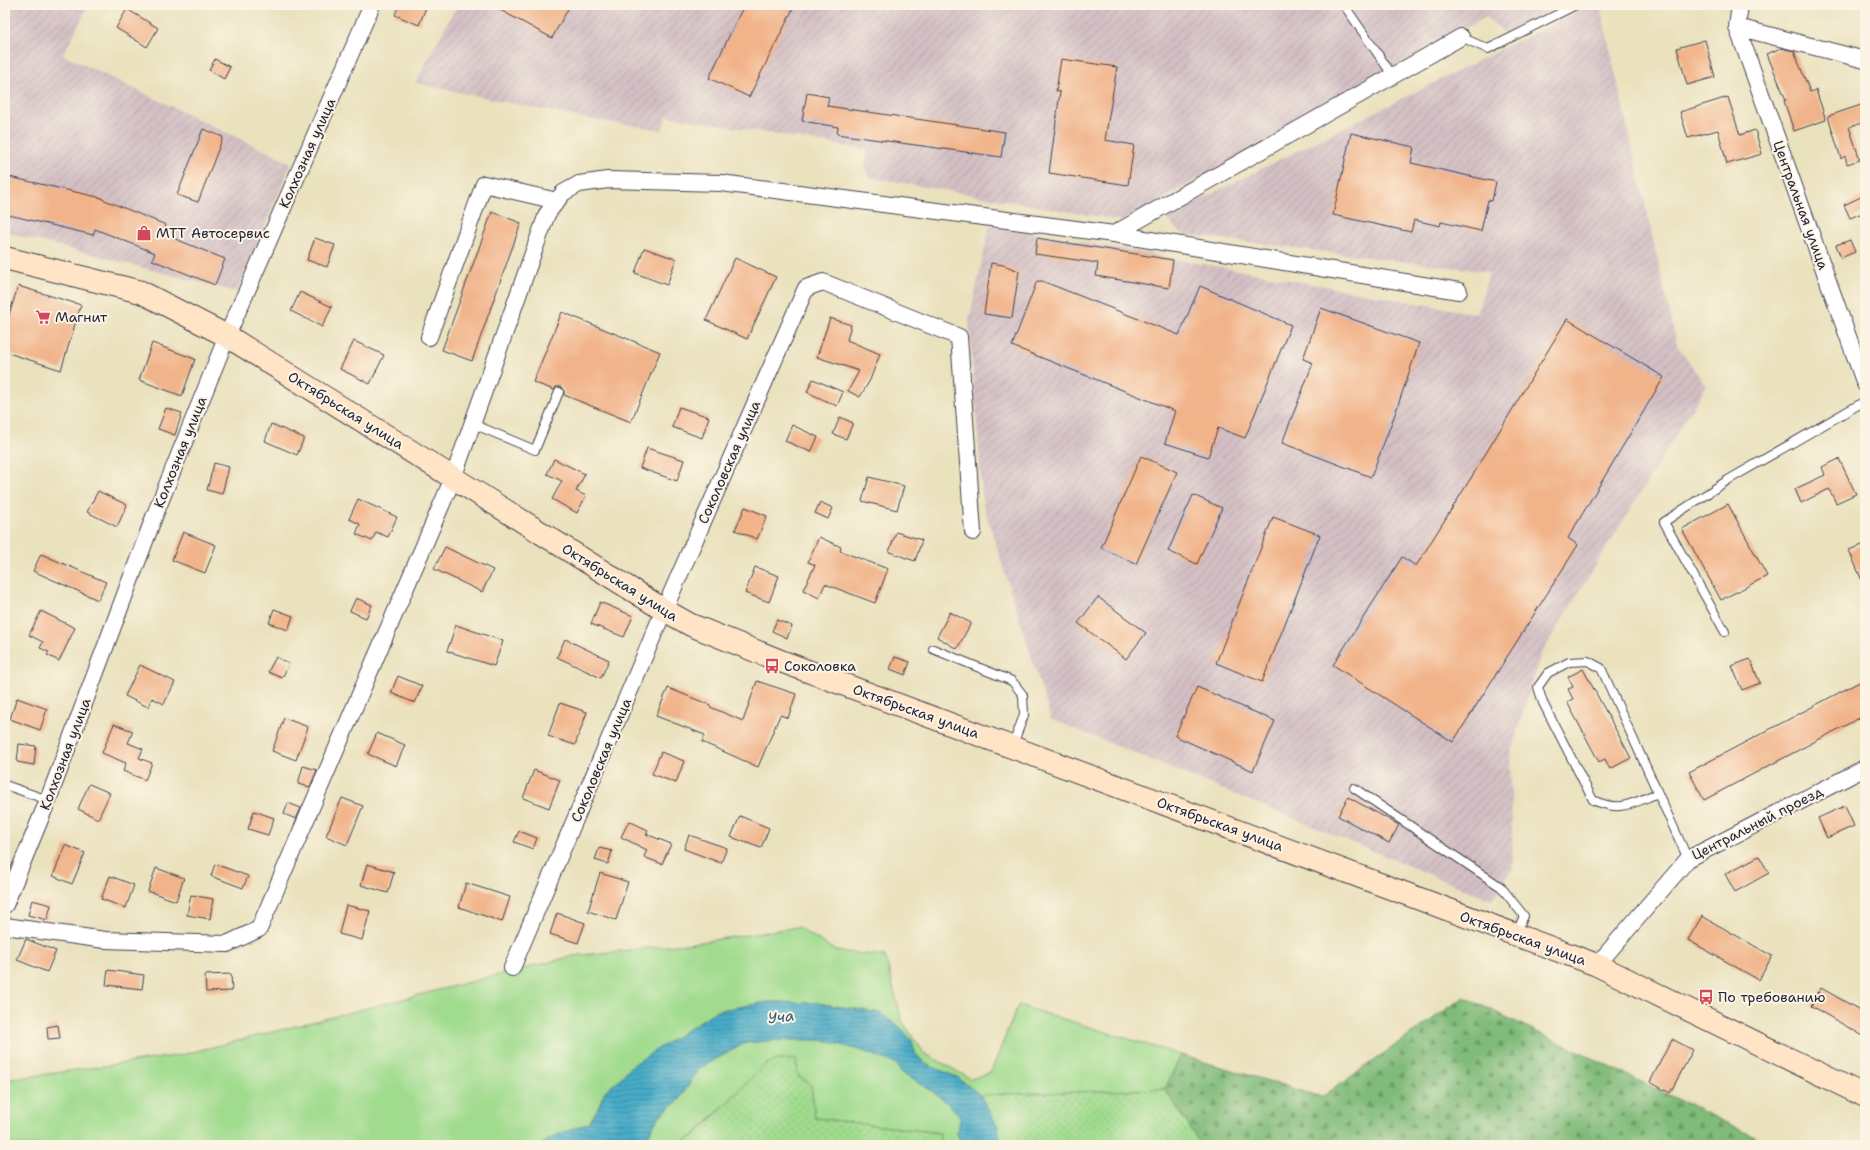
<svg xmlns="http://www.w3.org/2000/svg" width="1870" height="1150" font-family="'Shantell Sans',sans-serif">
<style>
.industrial{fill:url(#industrial-furrows)}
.grass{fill:#a0db8e;stroke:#617e64}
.forest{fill:url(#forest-firs);stroke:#516e5a}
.park{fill:url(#park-dots);stroke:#617e64}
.water{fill:url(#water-rules);stroke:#346781}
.building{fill:#f1b389}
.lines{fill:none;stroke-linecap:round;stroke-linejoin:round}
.lane-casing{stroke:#403f4e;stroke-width:10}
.street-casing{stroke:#403f4e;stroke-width:18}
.secondary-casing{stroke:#403f4e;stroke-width:24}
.lane{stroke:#fff;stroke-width:8}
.street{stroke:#fff;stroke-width:16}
.secondary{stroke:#ffe4c6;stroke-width:22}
.labels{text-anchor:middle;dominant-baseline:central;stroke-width:4;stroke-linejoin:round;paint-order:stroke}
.street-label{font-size:14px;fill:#22223b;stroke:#fcf5e5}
.poi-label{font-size:14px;fill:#22223b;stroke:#fcf5e5;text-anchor:start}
.water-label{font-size:15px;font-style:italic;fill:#315973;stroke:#fcf5e5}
</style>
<defs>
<pattern id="industrial-furrows" width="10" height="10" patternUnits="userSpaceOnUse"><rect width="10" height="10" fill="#d2bec3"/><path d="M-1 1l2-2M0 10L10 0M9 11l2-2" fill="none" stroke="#b4a3a8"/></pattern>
<pattern id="forest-firs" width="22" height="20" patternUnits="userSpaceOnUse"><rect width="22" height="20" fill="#80bb79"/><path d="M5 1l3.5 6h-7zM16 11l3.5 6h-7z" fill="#689864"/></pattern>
<pattern id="park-dots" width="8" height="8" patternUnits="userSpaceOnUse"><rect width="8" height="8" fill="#a0db8e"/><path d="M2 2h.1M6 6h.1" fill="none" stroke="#8abc7b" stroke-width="1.8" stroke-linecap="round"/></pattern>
<pattern id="water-rules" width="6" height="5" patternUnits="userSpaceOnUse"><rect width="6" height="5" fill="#47acc7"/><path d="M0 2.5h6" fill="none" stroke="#3b8ca3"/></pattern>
</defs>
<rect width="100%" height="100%" fill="#fcf5e5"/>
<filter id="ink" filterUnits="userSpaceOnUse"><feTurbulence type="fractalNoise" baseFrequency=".025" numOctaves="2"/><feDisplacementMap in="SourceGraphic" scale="8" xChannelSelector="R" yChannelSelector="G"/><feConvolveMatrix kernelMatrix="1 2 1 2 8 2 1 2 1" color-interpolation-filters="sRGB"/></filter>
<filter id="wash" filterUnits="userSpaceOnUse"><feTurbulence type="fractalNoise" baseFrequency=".012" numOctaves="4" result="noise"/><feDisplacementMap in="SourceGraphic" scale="16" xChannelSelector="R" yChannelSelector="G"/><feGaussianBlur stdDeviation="0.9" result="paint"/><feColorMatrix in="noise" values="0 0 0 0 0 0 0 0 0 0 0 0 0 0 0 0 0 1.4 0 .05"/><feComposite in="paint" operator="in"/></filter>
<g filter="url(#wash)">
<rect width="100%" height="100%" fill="#eae1bd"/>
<path class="industrial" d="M5 5H89L63 55 291 163 237 292 5 232Z
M457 5H1562L1507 35 1486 17 1123 221 869 177 865 167 868 150 667 116 662 130 587 119 415 83Z
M1590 5H1600L1677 345 1706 386 1541 654 1510 754 1513 867 1492 900 1051 719 983 504 969 320 990 225 1477 314 1489 272 1181 234 1165 217Z"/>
<path class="grass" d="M798 927 836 951 885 956 902 1021 924 1053 971 1079 991 1072 1018 1005 1181 1055 1165 1089 980 1095 957 1077 925 1064 915 1053 912 1041 880 1013 817 1003 768 1002 716 1011 630 1067 619 1080 605 1091 598 1108 589 1123 559 1134 540 1145H5V1080L181 1055 573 956 694 943Z
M782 1040H824L863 1051 897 1064 901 1072 929 1089 946 1102 961 1117 957 1133 962 1145H939L940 1133 815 1118 811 1085 798 1076 796 1059 766 1064 692 1137 675 1145H641L648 1140 651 1129 661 1114 679 1100 698 1069 745 1043Z"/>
<path class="forest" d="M1464 997 1773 1145H1201L1165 1089 1181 1055 1322 1097Z"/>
<path class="park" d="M796 1059 798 1076 811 1085 815 1118 940 1133 939 1145H675L693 1137 766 1064 778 1060Z
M1165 1089 1201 1145H1001L998 1127 980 1095Z"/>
<path class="water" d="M768 1002 817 1003 880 1013 902 1029 912 1041 915 1053 925 1064 957 1077 980 1095 998 1127 1001 1145H962L957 1133 961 1117 946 1102 929 1089 901 1072 897 1064 863 1051 824 1040H782L745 1043 698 1069 679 1100 661 1114 651 1129 648 1140 641 1145H540L559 1134 589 1123 598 1108 605 1091 619 1080 630 1067 716 1011Z"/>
<g id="blocks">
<path class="building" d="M399 5H427L419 25 395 15Z
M491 5H560L568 9 552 38Z
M744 5H795L749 97 709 78Z
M127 9 158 28 147 47 116 28Z
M1705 40 1715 77 1687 85 1677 48Z
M1781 48 1794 51 1810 92 1816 90 1826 120 1794 131 1784 101 1786 100 1767 54Z
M215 59 230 67 224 79 209 70Z
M1061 59 1117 67 1105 140 1134 145 1128 185 1049 173 1060 92 1056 91Z
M807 93 829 97 827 106 1005 132 1001 157 837 134 838 127 802 121Z
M1728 97 1740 135 1755 130 1762 154 1727 164 1718 130 1688 138 1680 112Z
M1861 105 1865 122 1849 127 1860 160 1847 164 1845 156 1841 159 1828 116Z
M203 129 223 137 198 202 177 195Z
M1351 133 1414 147 1411 163 1496 182 1492 201 1488 200 1481 231 1441 222 1440 226 1414 220 1411 232 1333 215Z
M5 176 102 198V199L166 225 163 234 225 259 215 285 152 260 155 253 95 229 93 235 5 214Z
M1865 195V212L1850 218 1844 205Z
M492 212 521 223 472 361 442 350Z
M315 238 335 245 327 267 307 260Z
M1037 238 1173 260 1169 288 1096 276 1098 263 1035 254Z
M1850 240 1855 252 1841 258 1836 245Z
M644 248 676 259 667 285 635 273Z
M735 258 776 277 747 339 706 320Z
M991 263 1003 265 1019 271 1012 318 984 314Z
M1037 281H1042L1179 335 1200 286 1291 325 1245 438 1218 428 1208 457 1165 443 1175 411 1012 346Z
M18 286 81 305 61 370 5 352V328Z
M300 292 332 307 322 327 291 311Z
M1321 308 1419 343 1395 414 1371 477 1282 443 1313 363 1303 359Z
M562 312 660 352 631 422 564 395V391L561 387H556L554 390 533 382Z
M830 318 851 325 847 340 880 354 870 380 860 397 848 391 859 371 817 357Z
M1567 319 1664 377 1568 538 1578 545 1453 742 1333 665 1402 557 1416 566 1471 478Z
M354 341 384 355 370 384 340 369Z
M152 343 195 359 182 396 139 380Z
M813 379 843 392 837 406 807 392Z
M679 407 709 417 702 438 672 427Z
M166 408 182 413 175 435 158 429Z
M840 417 853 423 846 439 833 434Z
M271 424 304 438 297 455 265 441Z
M792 425 818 437 811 452 785 441Z
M647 448 684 460 677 481 640 468Z
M1141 456 1177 472 1136 564 1101 548Z
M554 459 585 474 576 491 586 496 577 513 552 499 562 481 547 474Z
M1839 459 1856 494 1836 503 1829 489 1801 503 1795 489 1825 475 1822 467Z
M214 463 229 467 222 494 207 490Z
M869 477 904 486 897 510 862 501Z
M98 491 127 505 117 527 87 512Z
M1193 495 1222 508 1197 564 1168 551Z
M358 499 397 517 388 537 376 532 372 541 356 534 360 524 349 519Z
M820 502 833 508 828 519 815 513Z
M1728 504 1767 576 1721 600 1682 529Z
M745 507 767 516 757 539 735 530Z
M1273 517 1320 535 1262 682 1216 663Z
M183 532 216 545 205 573 172 560Z
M896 532 922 540 915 561 889 552Z
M819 537 841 547 840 551 888 569 875 603 825 584 819 598 803 590 815 565 808 562Z
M1865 544V588L1849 550Z
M445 547 493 570 482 592 434 569Z
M41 554 106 582 98 600 33 571Z
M755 567 779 576 769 602 745 593Z
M1098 597 1146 633 1126 659 1078 623Z
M356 598 372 605 366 618 350 611Z
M600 602 633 616 624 637 591 624Z
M274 609 293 616 288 630 269 623Z
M41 611 75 628 59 661 47 655 49 652 40 648 43 642 29 635Z
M950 612 971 623 957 649 937 637Z
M777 620 792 626 787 638 772 631Z
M456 625 503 641 494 666 447 651Z
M565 639 609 660 601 678 557 657Z
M276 657 289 664 282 678 268 672Z
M895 657 910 662 905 675 890 669Z
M1750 659 1760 683 1742 690 1732 666Z
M140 665 175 682 164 704 152 698 148 707 125 696Z
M1583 669 1631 758 1610 769 1605 759 1599 762 1567 702 1573 699 1568 689 1573 687 1568 677Z
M398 676 422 686 415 703 391 693Z
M1865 679V715L1704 800 1689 772Z
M757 681 796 694 788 718 780 715 758 767 702 742 705 735 656 716 668 688 710 705V707L743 721Z
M1197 687 1275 721 1253 771 1175 736Z
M17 698 47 709 40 730 10 719Z
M560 703 587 712 575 745 548 736Z
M284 718 308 727 296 760 272 751Z
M114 724 133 731 128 743 143 749 139 758 152 763 145 780 123 771 126 763 102 753Z
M377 733 405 745 396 766 368 754Z
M19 744 36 746 34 765 17 762Z
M661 752 684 761 676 783 652 774Z
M303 766 317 770 310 787 298 784Z
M534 770 560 780 549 808 523 798Z
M89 784 110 793 98 819 78 809Z
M1348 797 1399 825 1389 843 1338 816Z
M342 798 363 806 347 845 326 836Z
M288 803 301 808 296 819 284 814Z
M1845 806 1854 826 1827 838 1818 818Z
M254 811 274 818 268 835 248 829Z
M740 816 769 828 761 848 731 837Z
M629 821 648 830 646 834 671 844 662 864 644 857 647 850 621 837Z
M519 831 537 838 533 849 514 842Z
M689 835 727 848 721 863 684 849Z
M65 845 85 853 72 884 53 876Z
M599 848 612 851 608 864 595 860Z
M1759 856 1769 873 1735 892 1725 874Z
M215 864 248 876 243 888 211 876Z
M367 864 394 872 388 893 361 885Z
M156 868 184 878 176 901 148 891Z
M600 873 628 882 616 920 588 911Z
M110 876 134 885 126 908 101 899Z
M466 883 510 897 502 922 459 907Z
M191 895 213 899 210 919 187 915Z
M32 900 51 905 47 920 28 915Z
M346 905 370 911 362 940 339 934Z
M557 913 585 923 578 943 550 934Z
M1702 916 1772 956 1759 980 1688 940Z
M26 939 56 951 47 972 17 960Z
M108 970 144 975 142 989 106 985Z
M231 974 232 991 206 992 205 975Z
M1821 988 1865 1013V1037L1811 1006Z
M58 1025 60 1038 48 1039 47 1027Z
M1672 1039 1693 1050 1670 1093 1650 1082Z"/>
</g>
</g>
<g filter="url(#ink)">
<use href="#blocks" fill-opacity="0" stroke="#403f4e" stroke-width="1"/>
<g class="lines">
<g class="lane-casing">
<path id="lane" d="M1344 5 1393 76
M1461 37 1488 49 1576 5
M473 424 535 450 559 392
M1725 632 1664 522 1728 480 1865 401
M933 649 1012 681 1023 695 1024 715 1012 747
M5 785 48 800
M1354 788 1501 887 1524 916 1516 934
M1658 793C1633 803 1620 813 1593 800L1543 703 1538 687 1548 673 1569 662 1588 661 1601 668 1688 859"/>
</g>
<g class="street-casing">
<path id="street" d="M1740 5 1737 27 1865 384
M1737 27 1865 60
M1114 234 1461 37
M429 337 484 184 557 201
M5 905 48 800 154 517 227 336 372 5
M5 926 105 940 227 944 259 929 453 478 547 214 563 193 579 184 608 180 721 183 1114 234 1459 291
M1597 965 1688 859 1865 768
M512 968 664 610 806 288 823 282 959 337 973 532"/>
</g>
<g class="secondary-casing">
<path id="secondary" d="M5 258 141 292 227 336 664 610 691 625 778 660 1597 965 1865 1096"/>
</g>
<use href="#lane" class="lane"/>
<use href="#street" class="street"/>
<use href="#secondary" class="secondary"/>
</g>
</g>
<defs>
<g id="shop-bare" transform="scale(1.2)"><path d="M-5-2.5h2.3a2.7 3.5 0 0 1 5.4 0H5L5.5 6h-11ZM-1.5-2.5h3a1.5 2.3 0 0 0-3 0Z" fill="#d1495b" stroke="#fcf5e5" stroke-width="2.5" paint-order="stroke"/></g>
<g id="supermarket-bare" transform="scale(1.2)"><path d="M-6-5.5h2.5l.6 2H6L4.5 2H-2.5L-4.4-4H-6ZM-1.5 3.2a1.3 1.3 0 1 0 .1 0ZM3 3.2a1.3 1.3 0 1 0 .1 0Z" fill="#d1495b" stroke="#fcf5e5" stroke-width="2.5" paint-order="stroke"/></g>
<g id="bus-bare" transform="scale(1.2)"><path d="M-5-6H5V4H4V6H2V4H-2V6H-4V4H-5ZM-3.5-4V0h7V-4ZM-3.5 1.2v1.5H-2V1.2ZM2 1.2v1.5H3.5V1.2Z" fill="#d1495b" stroke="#fcf5e5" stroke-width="2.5" paint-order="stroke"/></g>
</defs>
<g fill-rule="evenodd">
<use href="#shop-bare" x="144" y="233"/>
<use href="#supermarket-bare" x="43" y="317"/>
<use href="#bus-bare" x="772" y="666"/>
<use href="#bus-bare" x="1706" y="997"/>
</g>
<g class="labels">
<g class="street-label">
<text transform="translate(307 153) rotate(-66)">Колхозная улица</text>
<text transform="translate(1801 205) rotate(70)">Центральная улица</text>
<text transform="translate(346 410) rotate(32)">Октябрьская улица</text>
<text transform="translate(180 452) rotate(-68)">Колхозная улица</text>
<text transform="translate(729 462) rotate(-66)">Соколовская улица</text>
<text transform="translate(620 582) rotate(32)">Октябрьская улица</text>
<text transform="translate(916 711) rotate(20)">Октябрьская улица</text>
<text transform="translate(65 754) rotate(-69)">Колхозная улица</text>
<text transform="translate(601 760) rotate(-67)">Соколовская улица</text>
<text transform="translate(1757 823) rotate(-27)">Центральный проезд</text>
<text transform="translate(1220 824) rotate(20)">Октябрьская улица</text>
<text transform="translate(1523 938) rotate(20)">Октябрьская улица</text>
</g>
<g class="poi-label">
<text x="156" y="233">МТТ Автосервис</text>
<text x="55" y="317">Магнит</text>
<text x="784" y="666">Соколовка</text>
<text x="1718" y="997">По требованию</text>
</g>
<g class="water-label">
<text transform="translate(781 1017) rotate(-7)">Уча</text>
</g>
</g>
<rect width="1870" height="1150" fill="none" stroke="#fcf5e5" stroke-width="20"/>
</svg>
